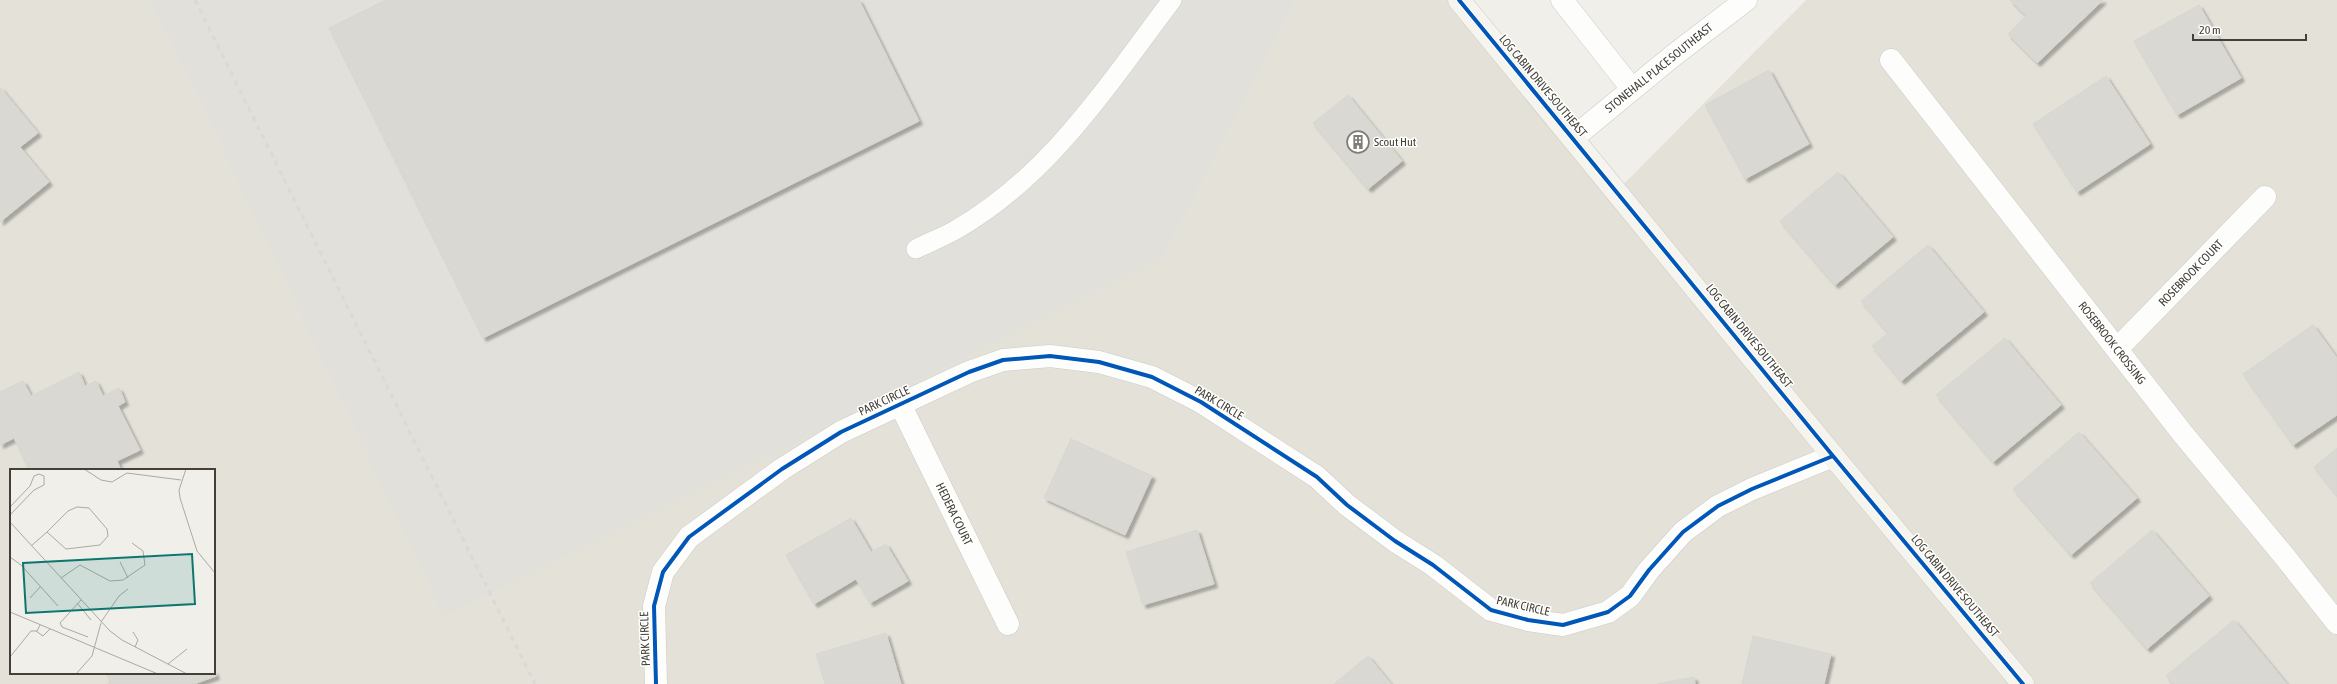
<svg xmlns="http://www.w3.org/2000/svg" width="2337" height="684" font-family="'Asap Condensed',sans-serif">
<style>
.residential{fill:#e3e1d8;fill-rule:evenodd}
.industrial{fill:#e2e0db}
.building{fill:#d9d8d3;stroke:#d8d6d0;filter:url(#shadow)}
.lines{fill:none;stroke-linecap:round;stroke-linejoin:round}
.lane-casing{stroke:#cdccc8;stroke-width:20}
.street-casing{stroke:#cdccc8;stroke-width:23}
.secondary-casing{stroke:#cdccc2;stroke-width:23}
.lane{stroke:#fdfdfc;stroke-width:19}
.street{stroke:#fdfdfc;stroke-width:22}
.secondary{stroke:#f5f4ef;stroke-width:22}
.rail{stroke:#d9d9d8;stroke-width:3;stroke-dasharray:5 5;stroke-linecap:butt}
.cycleway-casing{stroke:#fff;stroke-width:6}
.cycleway{stroke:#0057b8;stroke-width:4}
.labels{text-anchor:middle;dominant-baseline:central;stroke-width:3;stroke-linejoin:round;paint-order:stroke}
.street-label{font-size:12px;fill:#444037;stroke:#fff}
.poi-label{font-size:12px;fill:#444037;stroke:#fff;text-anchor:start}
.inset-road{fill:none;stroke:#aba9a2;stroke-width:1}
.view{fill:#0f766e;fill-opacity:0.15;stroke:#0f766e;stroke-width:2}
.inset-edge{fill:none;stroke:#444037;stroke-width:2}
</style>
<defs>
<filter id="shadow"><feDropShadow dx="3.5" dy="3.5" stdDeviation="1" flood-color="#0004"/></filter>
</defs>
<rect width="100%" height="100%" fill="#f0efea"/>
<path class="residential" d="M0 0H147L199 98 1164 258 1296 0H1467L1619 189 1806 0H2337V684H0ZM11 470H214V673H11Z"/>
<path class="industrial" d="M147 0H1296L1164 258 444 617 199 98Z"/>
<path class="building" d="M386 0H859L919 121 483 338 329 28Z
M2010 0H2103L2037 63 2008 34 2026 16Z
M2199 5 2241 78 2177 115 2134 41Z
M1769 70 1809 144 1745 179 1705 105Z
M2106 76 2150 144 2077 192 2033 124Z
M0 87 38 133 20 147 49 182 0 222Z
M1348 95 1402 161 1368 189 1313 123Z
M1838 172 1893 237 1835 285 1780 221Z
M1928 245 1984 312 1901 381 1872 346 1888 333 1861 301Z
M2313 325 2337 358V415L2293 445 2243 374Z
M2005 338 2061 405 1993 462 1936 395Z
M79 372 85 386 96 381 103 396 119 388 125 402 118 406 140 450 117 461 121 470H29L14 438 0 445V392L23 381 31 396Z
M2079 432 2137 498 2071 555 2013 489Z
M1071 439 1152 476 1125 535 1044 498Z
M2337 448V495L2314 467Z
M851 518 871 552 886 544 908 581 870 603 856 579 814 604 786 555Z
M1197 530 1214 584 1143 605 1126 552Z
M2152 530 2209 596 2147 649 2090 583Z
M2234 620 2287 684H2173L2166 676Z
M886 633 901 684H825L816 654Z
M1753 636 1831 654 1824 684H1742Z
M1368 656 1391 684H1334Z
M214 670 216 676 194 684H107L110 683 106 673H214Z
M1694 677 1695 684H1657Z"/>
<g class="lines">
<g class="lane-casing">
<path id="lane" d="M916 249C929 242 944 237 957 229 1050 176 1109 83 1172 0"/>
</g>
<g class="street-casing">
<path id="street" d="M1562 0 1632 89
M1891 60 2183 434 2285 557 2337 623
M1573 138 1674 55 1746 0
M2117 349 2265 197
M900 404 1008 624
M656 684 654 606 663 572 689 537 782 469 841 432 969 372 1003 360 1050 356 1099 362 1152 377 1201 402 1317 477 1347 505 1395 541 1433 565 1491 610 1528 620 1563 625 1608 612 1630 596 1649 570 1683 532 1718 506 1752 489 1833 456"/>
</g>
<g class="secondary-casing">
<path id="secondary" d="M1459 0 1833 456 2023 684"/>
</g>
<use href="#lane" class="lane"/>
<use href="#street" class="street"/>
<use href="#secondary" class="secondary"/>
<path class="rail" d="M195 0 535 684"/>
<g class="cycleway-casing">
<path id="cycleway" d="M1459 0 1833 456 2023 684
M656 684 654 606 663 572 689 537 782 469 841 432 969 372 1003 360 1050 356 1099 362 1152 377 1201 402 1317 477 1347 505 1395 541 1433 565 1491 610 1528 620 1563 625 1608 612 1630 596 1649 570 1683 532 1718 506 1752 489 1833 456"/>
</g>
<use href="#cycleway" class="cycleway"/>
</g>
<defs>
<g id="building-ring" transform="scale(1.15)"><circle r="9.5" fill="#fff" stroke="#807d76" stroke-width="1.5"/><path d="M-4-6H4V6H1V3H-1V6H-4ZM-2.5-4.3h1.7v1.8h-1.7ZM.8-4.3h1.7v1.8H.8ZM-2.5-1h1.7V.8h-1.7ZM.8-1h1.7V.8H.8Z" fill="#807d76"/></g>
</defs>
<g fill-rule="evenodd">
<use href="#building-ring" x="1358" y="142"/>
</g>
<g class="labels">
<g class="street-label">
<text transform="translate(1659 68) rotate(-39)">STONEHALL PLACE SOUTHEAST</text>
<text transform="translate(1543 86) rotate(50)">LOG CABIN DRIVE SOUTHEAST</text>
<text transform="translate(2191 273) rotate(-46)">ROSEBROOK COURT</text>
<text transform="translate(1749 336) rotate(51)">LOG CABIN DRIVE SOUTHEAST</text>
<text transform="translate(2112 343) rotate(52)">ROSEBROOK CROSSING</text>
<text transform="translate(884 401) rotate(-25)">PARK CIRCLE</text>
<text transform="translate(1219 403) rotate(31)">PARK CIRCLE</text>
<text transform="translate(954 514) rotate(64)">HEDERA COURT</text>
<text transform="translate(1955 586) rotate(50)">LOG CABIN DRIVE SOUTHEAST</text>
<text transform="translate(1523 606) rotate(13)">PARK CIRCLE</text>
<text transform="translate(645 639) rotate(-92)">PARK CIRCLE</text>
</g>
<g class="poi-label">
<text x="1374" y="142">Scout Hut</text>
</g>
</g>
<g transform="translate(10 469)">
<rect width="205" height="205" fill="#f0efea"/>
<path class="inset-road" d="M74 0 91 11 102 13 117 4 171 11M176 0 169 21 170 29 187 82 205 104M0 38 20 17 24 7 29 5 34 7V16L24 21 0 46M67 38 79 39 97 60 98 67 90 76 56 80 37 63 58 42ZM0 53 100 162 112 171 177 205M21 77 37 63M0 88 11 96 48 137M110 93 118 109M51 109 70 96 100 112 113 111 135 96 133 82 122 74M20 129 31 117M71 131 50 154 52 158 78 168M67 134 81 151M0 143 148 205M91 153 109 127 118 120M26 162 33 167 40 160M123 163 128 171 125 178M0 188 21 162H27L30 156M158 195 177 180M66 205 82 187 91 154"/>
<path class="view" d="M182 85 185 135 16 144 13 94Z"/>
<rect width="205" height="205" class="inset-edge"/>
</g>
<path d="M2193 34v6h113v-6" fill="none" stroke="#444037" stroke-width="2"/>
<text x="2199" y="34" font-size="12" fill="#444037" stroke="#ffffff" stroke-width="3" paint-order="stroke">20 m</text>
</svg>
